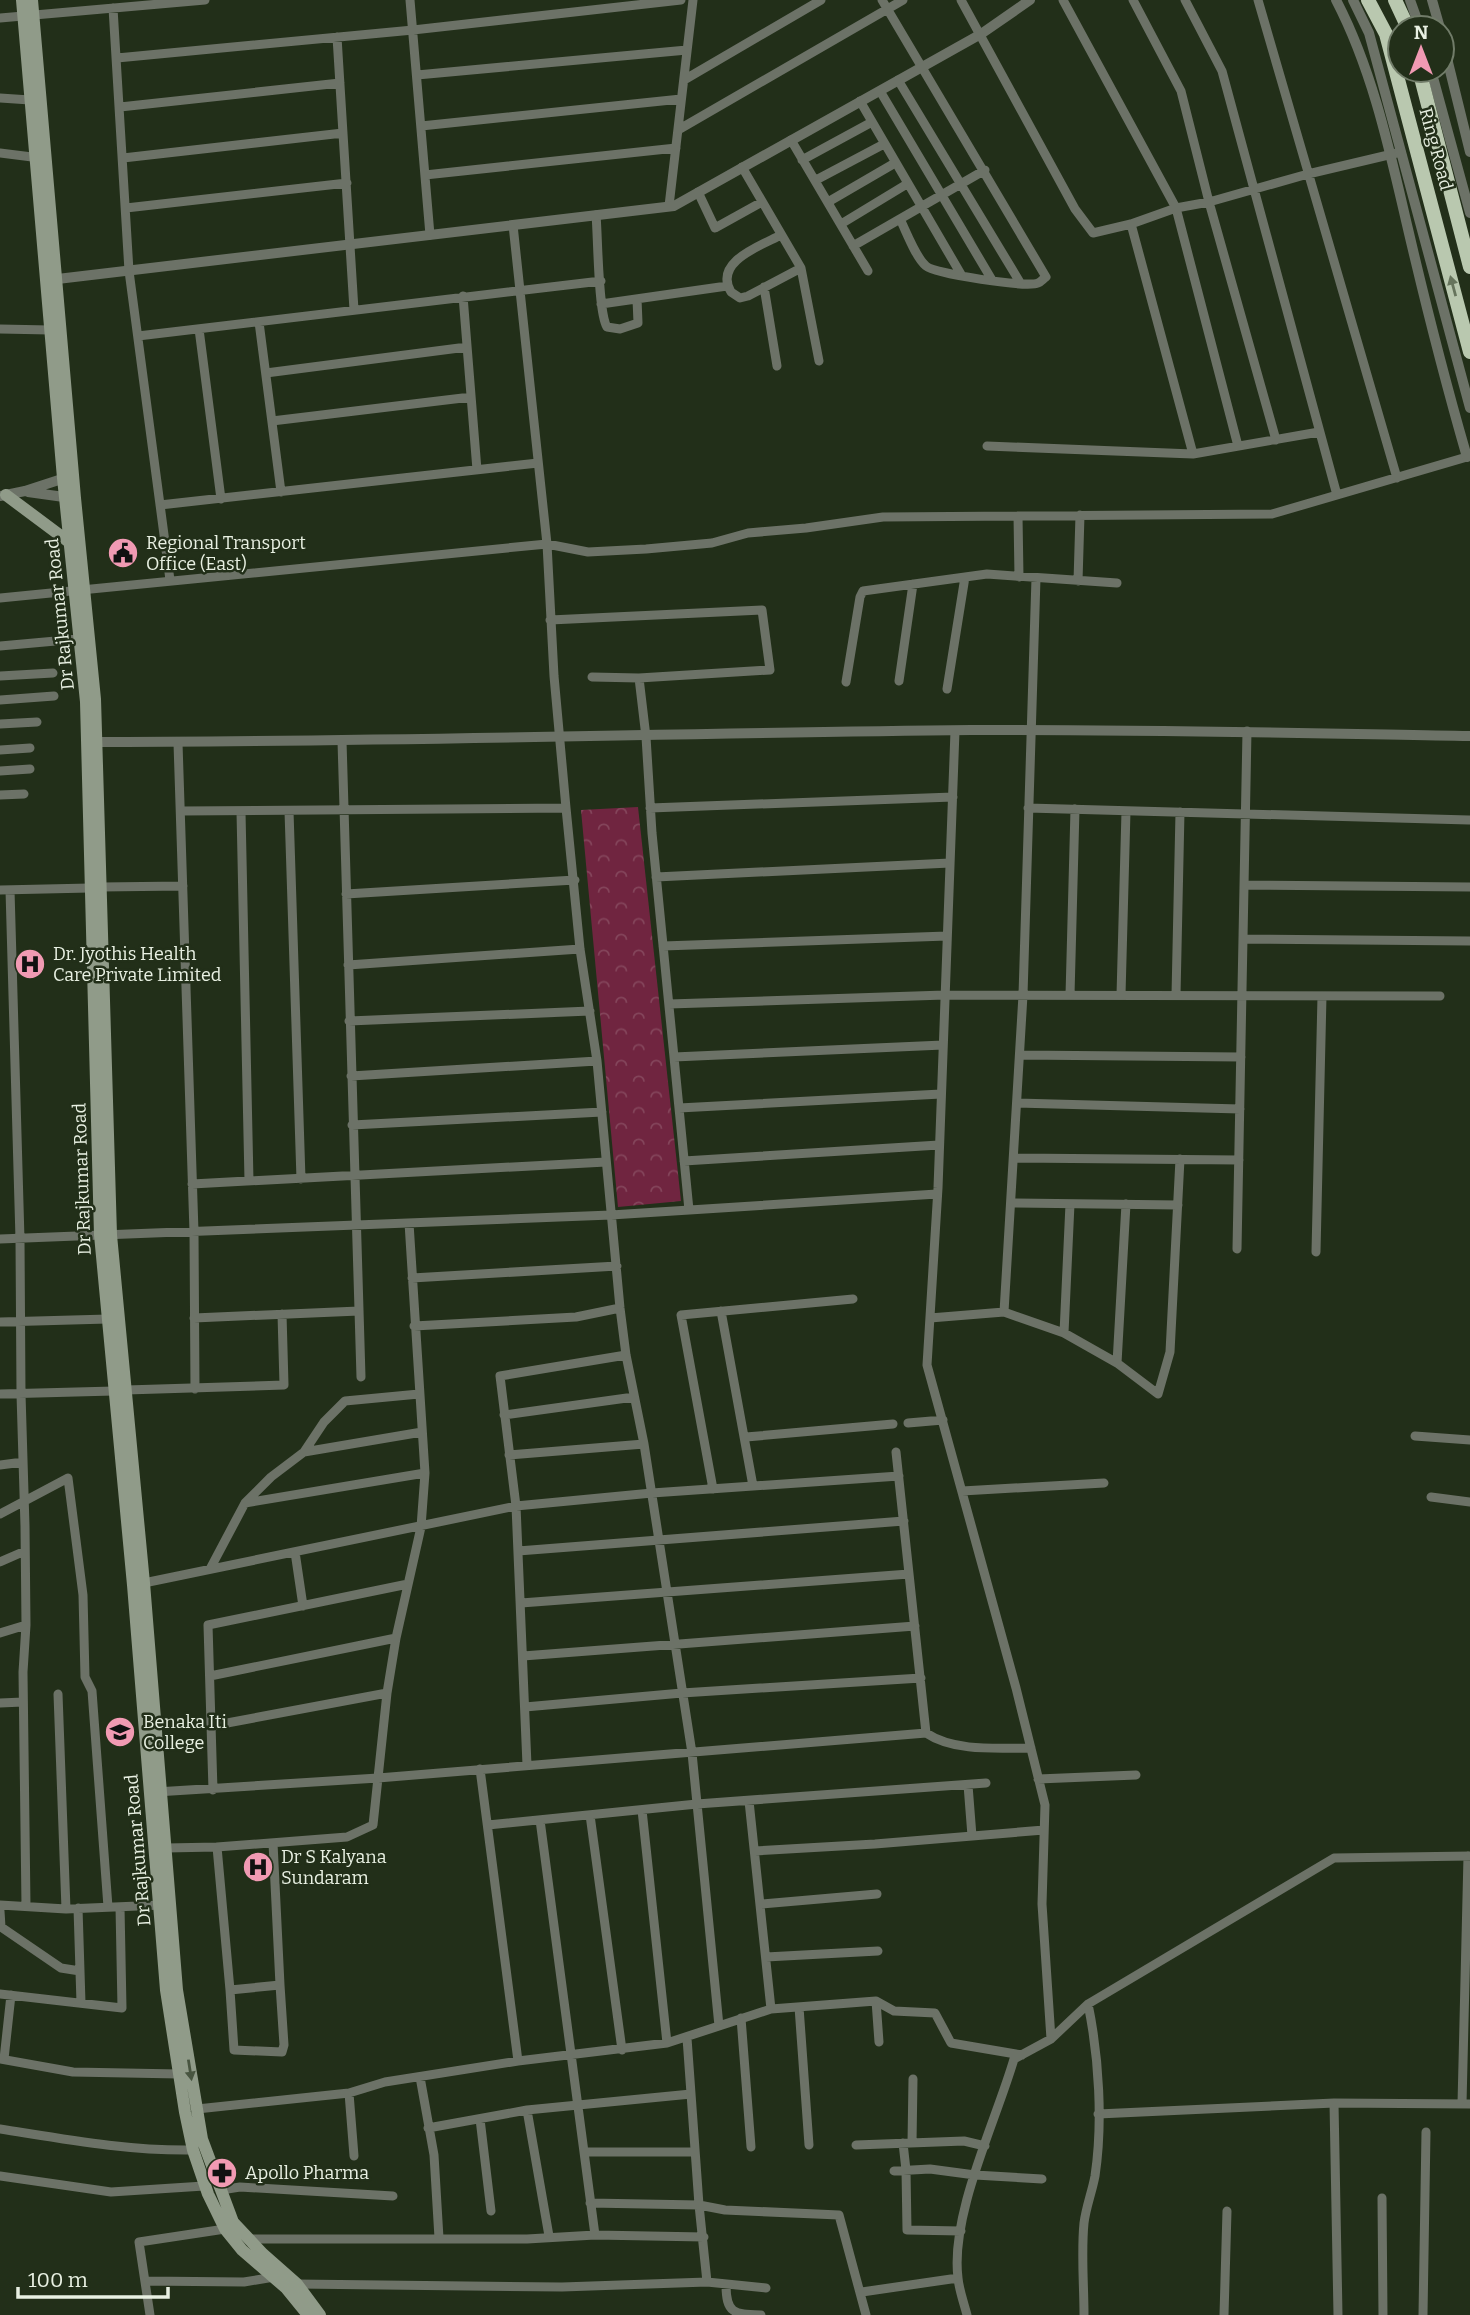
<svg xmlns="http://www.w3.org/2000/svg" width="1470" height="2315" font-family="Bitter,serif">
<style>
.park{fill:url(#park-crowns)}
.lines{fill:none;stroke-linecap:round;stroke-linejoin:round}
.minor{stroke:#6c7267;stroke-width:9}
.tertiary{stroke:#6c7267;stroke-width:10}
.secondary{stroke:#909b89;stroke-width:12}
.trunk{stroke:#b9c8af;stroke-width:14}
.oneway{fill:#66745c}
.oneway2{fill:#485540}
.labels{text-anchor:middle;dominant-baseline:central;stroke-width:5;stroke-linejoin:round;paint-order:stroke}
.street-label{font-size:18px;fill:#e8f0e2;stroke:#222f19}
.poi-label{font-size:18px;fill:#e8f0e2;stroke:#222f19;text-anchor:start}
</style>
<defs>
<pattern id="park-crowns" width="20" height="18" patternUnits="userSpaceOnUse" patternTransform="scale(1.75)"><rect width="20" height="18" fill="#702540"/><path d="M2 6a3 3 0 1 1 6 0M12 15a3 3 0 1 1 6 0" fill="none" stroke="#84455b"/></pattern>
</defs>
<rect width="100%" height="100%" fill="#222f19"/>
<path class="park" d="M638 807 681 1201 618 1207 581 810Z"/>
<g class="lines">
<path class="minor" d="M410 0 430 235
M882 0 1046 277C1043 279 1041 282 1038 283 1027 288 935 274 926 266 916 258 906 231 900 219
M961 0 1075 209 1093 233 1131 224 1176 208 1209 202 1308 174 1401 152
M1063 0 1176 208 1238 446
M1133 0 1181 91 1209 202 1276 440
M1185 0 1222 71 1337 495
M1258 0 1397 478
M113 8 129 271 170 580
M0 18 205 0
M337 37 354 310
M117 58 413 30 681 0
M417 75 687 50
M684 80 821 0
M898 80 1021 284
M880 91 992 280
M0 98 30 100
M860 101 962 276
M120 107 340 83
M421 126 681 99
M678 130 903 0
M791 140 868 271
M0 153 40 158
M123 158 343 133
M802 160 872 122
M742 167 801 268 819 361
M425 175 676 148
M816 180 884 144
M698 192 715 228 762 202
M828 202 895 163
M669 206 693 0
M126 208 347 183
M596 215C598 237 598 313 607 327L620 329 638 323 637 299
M841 224 907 184
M1131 224 1193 454
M513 225 547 544 554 676 566 808 580 949 597 1061 620 1308 626 1355 644 1444 692 1753 719 2026
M781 235C760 246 713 262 731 292L740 298 748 296 801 268
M853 246 985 170
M764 287 777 366
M463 296 477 470
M601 304 727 286
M259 322 281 492
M0 329 50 330
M199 329 221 499
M138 336 601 281
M266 373 467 347
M272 421 471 397
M987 446 1193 454 1319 432
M160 505 538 463
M1018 516 1019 577
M1078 581 1080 515
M0 598 547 544 588 552 646 549 712 543 748 533 806 528 883 517 1272 514 1470 456
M550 620 762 610 770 670 639 678 592 677
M0 646 78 639
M0 676 53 673
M639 678 646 737 652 833 689 1210
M899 681 913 584
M846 682 860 597 863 591 987 574 1117 583
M947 689 965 577
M0 700 54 696
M0 724 37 722
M955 731 938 1188 927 1365 1016 1688 1045 1805 1042 1904 1051 2039
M342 741 361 1377
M178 743 194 1232 195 1389
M0 750 30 748
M0 771 30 769
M0 795 24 794
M650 808 953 797
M1028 808 1469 820
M181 811 566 808
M289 811 301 1179
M241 812 249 1181
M656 877 950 863
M1244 885 1470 887
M101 887 183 886
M0 890 90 888
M10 890 20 1239 21 1394 25 1526 26 1625 23 1672 26 1905
M346 894 575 880
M1243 939 1470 941
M663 946 947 936
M348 965 580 949
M1070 995 1075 809
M1121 995 1126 811
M1176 995 1180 812
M669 1004 945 995 1440 996
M349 1021 590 1011
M1020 1055 1241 1057
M674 1057 943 1045
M351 1076 597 1061
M1017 1103 1240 1109
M679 1108 941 1094
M352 1125 602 1112
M1014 1158 1239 1160
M684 1161 939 1145
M192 1184 606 1162
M1011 1203 1178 1205
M0 1239 611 1215 937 1194
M1237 1249 1247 731
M1316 1252 1322 996
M412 1278 617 1266
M721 1311 753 1486
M1004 1312 1023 995 1036 578
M194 1318 359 1311
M930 1318 1004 1312 1064 1333 1117 1363 1158 1394 1170 1352 1180 1159
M0 1322 108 1319
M414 1326 576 1317 620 1308
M1064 1333 1070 1204
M1117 1363 1126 1204
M126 1390 284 1385 282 1314
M0 1394 114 1391
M504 1415 634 1397
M908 1423 943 1420
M1415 1436 1470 1440
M746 1437 893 1424
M304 1452 422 1432
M896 1452 926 1733
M509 1455 644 1444
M0 1465 23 1462
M713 1489 681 1315 853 1299
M962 1491 1104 1483
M1431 1497 1470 1502
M245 1503 425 1473
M0 1514 68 1478 83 1595 85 1677 92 1691 108 1907
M518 1551 904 1521
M295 1552 303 1606
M0 1562 25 1551
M210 1569 245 1503 271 1477 304 1452 324 1422 345 1401 419 1394
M139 1584 516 1506 652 1493 899 1476
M521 1603 909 1574
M0 1633 26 1625
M523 1656 915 1626
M210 1676 396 1638
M58 1694 66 1909
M0 1703 23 1702
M525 1707 682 1693 921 1678
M211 1726 387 1693
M527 1765 516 1506 500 1376 626 1355
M480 1769 518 2061
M1038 1779 1136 1775
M968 1785 972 1836
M213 1790 208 1625 408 1584
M156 1792 378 1778 926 1733C954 1752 998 1748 1031 1748
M749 1801 771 2009
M642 1810 667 2043
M590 1815 622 2050
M488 1825 697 1804 986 1783
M217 1847 230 1990 280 1985 273 1843
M166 1848 217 1847 347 1837 373 1825 387 1693 396 1638 421 1527 425 1473 409 1223
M755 1851 875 1844 1044 1830
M761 1904 877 1894
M0 1905 66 1909 162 1905
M78 1908 81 2003
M0 1911 1 1927 61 1968 80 1971
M766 1957 878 1951
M230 1990 234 2050 282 2052 284 2045 280 1985
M0 1994 122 2008 120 1907
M876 2001 879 2042
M799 2007 809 2145
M741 2018 751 2147
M687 2038 699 2205 707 2282
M0 2059 73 2072 179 2074
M4 2059 11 1995
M420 2077 434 2155 439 2238
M349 2093 354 2156
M1334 2103 1338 2315
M1462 2104 1468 1856
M197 2109 349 2093 385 2082 518 2061 667 2043 771 2009 876 2001 894 2011 935 2013 951 2043 1022 2055
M527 2110 549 2236
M1098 2114 1334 2103 1470 2104
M480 2119 491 2211
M428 2128 527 2110 691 2094
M0 2129C64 2139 128 2151 193 2150
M903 2143 906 2170 907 2230 961 2231
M912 2143 913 2079
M856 2145 964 2141 985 2146
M585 2152H695
M894 2171 930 2169 975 2175 1042 2179
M0 2176 111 2192 204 2186
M221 2190 240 2187 393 2196
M1382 2198 1383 2315
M590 2203 699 2205 725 2210 839 2215 866 2315
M595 2235 704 2237
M248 2239H527L595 2235 540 1820
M145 2281 244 2282 274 2277
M297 2284 562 2287 707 2282 766 2288
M726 2284C726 2314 734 2314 761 2315
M862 2292 958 2278
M150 2315 139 2242 225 2229
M967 2315C964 2303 959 2290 958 2278 950 2215 996 2121 1014 2059L1051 2039 1088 2004 1334 1858 1470 1856
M1084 2315C1084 2285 1081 2253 1084 2223 1086 2207 1092 2192 1095 2176 1103 2123 1099 2057 1088 2004
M1224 2315 1227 2211
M1423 2315 1426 2132"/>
<path class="tertiary" d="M1336 0C1373 71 1390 152 1408 229 1426 306 1445 381 1467 457
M1353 0 1369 33 1470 408
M1410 0 1420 28
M1432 0 1440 28
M1442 38 1470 152
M1431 70 1470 213
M49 280 674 206 981 34 1030 0
M28 492 71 498
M0 496 25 491 68 477
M90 742C384 742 677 733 971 730 1137 729 1304 733 1470 736"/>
<path class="secondary" d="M22 0 63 478 86 702 100 1235 133 1585 166 1990 185 2112 193 2150 208 2194 225 2229 242 2250 286 2288 308 2315
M32 0 75 498 95 699 111 1235 144 1583 177 1990 202 2139 233 2222 263 2254 297 2284 320 2315
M6 495 73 545"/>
<path class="trunk" d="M1368 0 1386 34 1470 352
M1395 0 1408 28
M1419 70 1470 267"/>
</g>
<defs><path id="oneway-solid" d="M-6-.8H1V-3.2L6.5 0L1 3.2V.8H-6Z" transform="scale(1.75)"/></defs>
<use class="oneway" href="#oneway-solid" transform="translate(1453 286) rotate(-105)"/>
<use class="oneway2" href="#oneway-solid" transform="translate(190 2070) rotate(81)"/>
<defs>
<g id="civic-disc" transform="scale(1.575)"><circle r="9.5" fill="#f19ab3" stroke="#222f19"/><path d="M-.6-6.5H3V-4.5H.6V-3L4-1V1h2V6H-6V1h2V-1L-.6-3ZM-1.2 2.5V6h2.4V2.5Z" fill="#111"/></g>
<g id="hospital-disc" transform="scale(1.575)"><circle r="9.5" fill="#f19ab3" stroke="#222f19"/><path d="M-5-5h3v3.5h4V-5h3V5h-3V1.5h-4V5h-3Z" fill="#111"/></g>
<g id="university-disc" transform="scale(1.575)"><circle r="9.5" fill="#f19ab3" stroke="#222f19"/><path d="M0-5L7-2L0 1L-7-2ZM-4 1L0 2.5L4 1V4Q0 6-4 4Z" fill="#111"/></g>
<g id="pharmacy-disc" transform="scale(1.575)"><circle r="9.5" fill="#f19ab3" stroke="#222f19"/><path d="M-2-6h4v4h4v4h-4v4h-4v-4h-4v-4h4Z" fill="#111"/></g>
</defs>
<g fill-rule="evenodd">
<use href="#civic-disc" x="123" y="553"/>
<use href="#hospital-disc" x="30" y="964"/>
<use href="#university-disc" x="120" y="1732"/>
<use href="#hospital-disc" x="258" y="1867"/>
<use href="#pharmacy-disc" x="222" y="2173"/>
</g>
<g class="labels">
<g class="street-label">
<text transform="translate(1436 149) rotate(75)">Ring Road</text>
<text transform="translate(60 614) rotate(-96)">Dr Rajkumar Road</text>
<text transform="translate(82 1179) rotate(-92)">Dr Rajkumar Road</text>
<text transform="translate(138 1850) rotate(-95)">Dr Rajkumar Road</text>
</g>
<g class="poi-label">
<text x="146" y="543">Regional Transport<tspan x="146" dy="21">Office (East)</tspan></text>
<text x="53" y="954">Dr. Jyothis Health<tspan x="53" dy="21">Care Private Limited</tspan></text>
<text x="143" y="1722">Benaka Iti<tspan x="143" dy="21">College</tspan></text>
<text x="281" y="1857">Dr S Kalyana<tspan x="281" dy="21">Sundaram</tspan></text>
<text x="245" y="2173">Apollo Pharma</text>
</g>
</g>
<g transform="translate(1421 49)"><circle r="33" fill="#222f19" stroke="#717c69" stroke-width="2"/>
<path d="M0-5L12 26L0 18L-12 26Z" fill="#f19ab3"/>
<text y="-10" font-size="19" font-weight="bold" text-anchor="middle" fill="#e8f0e2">N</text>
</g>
<path d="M18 2287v10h150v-10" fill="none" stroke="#e8f0e2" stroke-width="3.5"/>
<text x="28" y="2287" font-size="21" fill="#e8f0e2" stroke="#222f19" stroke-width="5" paint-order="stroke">100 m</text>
</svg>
